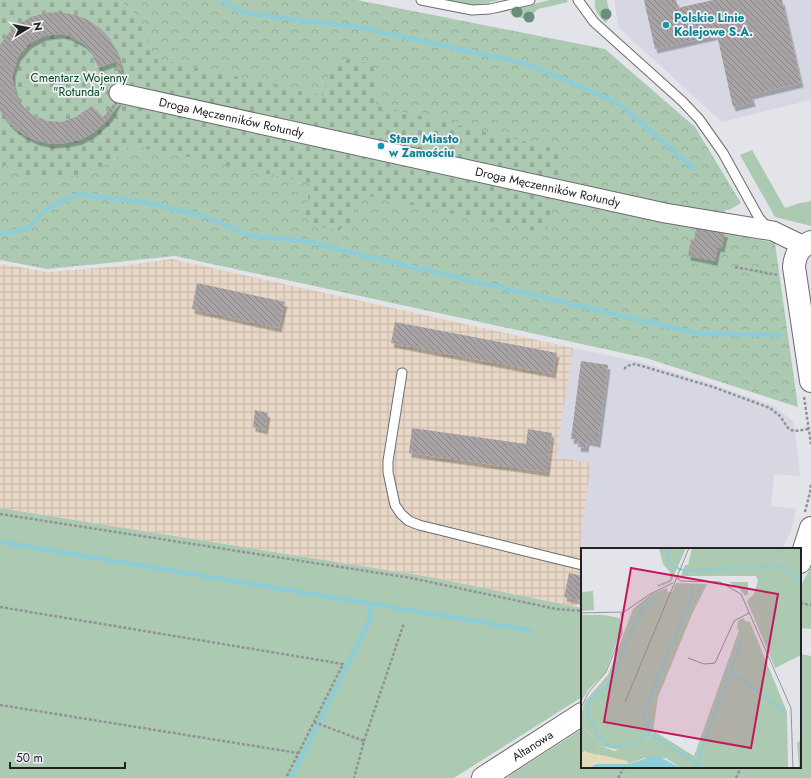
<svg xmlns="http://www.w3.org/2000/svg" width="811" height="778" font-family="Jost,sans-serif">
<style>
.built{fill:#d6d7e3}
.industrial{fill:url(#industrial-grid)}
.green{fill:#acc9b2}
.forest{fill:url(#forest-crowns)}
.cemetery{fill:url(#cemetery-stones)}
.lines{fill:none;stroke-linecap:round;stroke-linejoin:round}
.stream{stroke:#8dcdd7;stroke-width:4.5}
.building{fill:url(#building-back-hatch);filter:url(#shadow)}
.lane-casing{stroke:#6c6c70;stroke-width:11}
.street-casing{stroke:#6c6c70;stroke-width:21}
.secondary-casing{stroke:#6c6c70;stroke-width:24}
.path{stroke:#929296;stroke-width:2.5;stroke-dasharray:3 2;stroke-linecap:butt}
.lane{stroke:#fff;stroke-width:9}
.street{stroke:#fff;stroke-width:19}
.secondary{stroke:#fff;stroke-width:22}
.tree{fill:#67907c}
.culture-dot{fill:#0f9aa8;stroke:#f0f1f6;stroke-width:1.5}
.labels{text-anchor:middle;dominant-baseline:central;stroke-width:3.5;stroke-linejoin:round;paint-order:stroke}
.culture-label{font-size:12px;font-weight:bold;fill:#0d838f;stroke:#f0f1f6;text-anchor:start}
.park-label{font-size:12px;fill:#014c22;stroke:#f0f1f6}
.street-label{font-size:12px;fill:#222224;stroke:#f0f1f6}
.inset-river{fill:none;stroke:#8dcdd7;stroke-width:2}
.inset-road{fill:none;stroke:#96969a;stroke-width:1}
.view{fill:#c2185b;fill-opacity:0.15;stroke:#c2185b;stroke-width:2}
.inset-edge{fill:none;stroke:#222224;stroke-width:2}
</style>
<defs>
<pattern id="industrial-grid" width="8" height="8" patternUnits="userSpaceOnUse"><rect width="8" height="8" fill="#e8d7c6"/><path d="M0 4h8M4 0v8" fill="none" stroke="#c7b8aa"/></pattern>
<pattern id="forest-crowns" width="20" height="18" patternUnits="userSpaceOnUse"><rect width="20" height="18" fill="#acc9b2"/><path d="M2 6a3 3 0 1 1 6 0M12 15a3 3 0 1 1 6 0" fill="none" stroke="#94ac99"/></pattern>
<pattern id="cemetery-stones" width="16" height="16" patternUnits="userSpaceOnUse"><rect width="16" height="16" fill="#acc9b2"/><path d="M2 7V4a2 2 0 0 1 4 0v3zM10 15v-3a2 2 0 0 1 4 0v3z" fill="#94ac99"/></pattern>
<pattern id="building-back-hatch" width="6" height="6" patternUnits="userSpaceOnUse"><rect width="6" height="6" fill="#a8a3a4"/><path d="M-1 5l2 2M0 0l6 6M5-1l2 2" fill="none" stroke="#888485"/></pattern>
<filter id="shadow"><feDropShadow dx="2.5" dy="4.5" stdDeviation="0" flood-color="#0004"/></filter>
</defs>
<rect width="100%" height="100%" fill="#e3e4e9"/>
<path class="built" d="M614 0H811V100L722 122 619 28Z
M573 348 640 362 709 383 774 406 794 422 800 476 774 474 771 506 796 509 791 531 782 549H590L580 544 590 464 555 457Z"/>
<path class="industrial" d="M172 259 573 348 556 457 591 463 580 544 590 549H582V576L569 574 564 597 577 600V607L430 577 0 508V264L48 272 121 266Z"/>
<path class="green" d="M444 0H499C476 6 467 6 444 0Z
M550 0H567L568 2 538 9 532 15 533 22 511 14 510 12 512 9Z
M595 0H607L610 15 606 23C599 17 593 9 595 0Z
M752 150 785 208 800 203 811 201V226L775 217 740 155Z
M0 508 430 577 582 608V697L454 778H0Z
M811 567V629L800 628V587Z
M800 654 811 656V778H506L582 729V767H800Z"/>
<path class="forest" d="M0 0H357L605 49 695 127 741 203 729 210H725L727 233 775 243 798 407 646 358 175 256 98 264 47 269 0 260Z"/>
<path class="cemetery" d="M0 0H120L133 12 146 36 152 58 323 96 330 66 349 59 371 64 379 80 375 105 563 151 546 233 359 194 353 220 339 230 317 226 305 213 311 183 131 145 108 164 75 176 34 178 0 163Z"/>
<g class="lines">
<path class="stream" d="M222 0 244 13 362 28 528 64 618 103 693 168
M0 234 27 229 47 209 78 194 147 203 204 216 252 236 306 241 340 250 700 334 779 335
M0 542 530 630
M291 778 370 619 371 604"/>
</g>
<path class="building" d="M644 0H676L678 8 713 0H782L801 83 751 95 753 102 733 107 717 35 655 49Z
M60 12 75 15 88 20 100 28 110 39 117 52 121 66 122 79V85H119L118 69 116 61 99 68 90 50 84 44 69 36 61 34 44 36 29 44 18 57 13 73V82L17 98 26 110 33 115 47 121 62 122 76 117 92 106 103 117 116 101 119 100 110 117 93 133 80 140 66 143 51 144 37 141 24 135 12 126 0 111V45L8 34 19 24 31 17 46 13Z
M696 228 725 233 722 248 718 247 715 261 688 256 691 239 694 240Z
M197 283 285 302 279 328 192 309Z
M395 322 557 353 553 374 391 343Z
M581 361 608 365 598 443 587 441 586 448 578 447 579 440 571 439Z
M255 410 268 413 265 430 253 427Z
M412 428 526 444 528 429 552 433 547 472 409 453Z
M569 573 582 576V601L564 597Z"/>
<g class="lines">
<g class="lane-casing">
<path id="lane" d="M421 0 472 10 490 9 530 0
M578 0 594 22 683 102 699 119 723 153 759 218 768 228
M402 373 388 461V472L395 505 401 514 409 521 419 525 582 565"/>
</g>
<g class="street-casing">
<g id="street">
<path id="s1" d="M119 93 665 213 773 231 804 246"/>
</g>
</g>
<g class="secondary-casing">
<g id="secondary">
<path d="M811 242C799 247 795 255 794 267L811 381"/>
<path d="M800 562 811 528"/>
<path id="s2" d="M483 778 582 714"/>
</g>
</g>
<path class="path" d="M735 267 778 275
M624 369 627 366 635 364 713 387 770 408 780 416 788 428 791 430 795 431 809 429
M804 397 811 444
M805 512 810 492 811 483
M0 514 411 578 556 609 582 611
M800 603 811 605
M0 607 343 664 286 778
M0 705 298 753
M314 722 364 741 354 778
M364 741 404 623
M618 778 624 767
M736 778 741 767"/>
<use href="#lane" class="lane"/>
<use href="#street" class="street"/>
<use href="#secondary" class="secondary"/>
</g>
<g class="tree">
<circle cx="517" cy="12" r="5.5"/>
<circle cx="606" cy="14" r="5.5"/>
<circle cx="529" cy="17" r="5.5"/>
</g>
<g class="culture-dot">
<circle cx="666" cy="25" r="4"/>
<circle cx="381" cy="146" r="4"/>
</g>
<g class="labels">
<g class="culture-label">
<text x="674" y="18">Polskie Linie<tspan x="674" dy="14">Kolejowe S.A.</tspan></text>
<text x="389" y="139">Stare Miasto<tspan x="389" dy="14">w Zamościu</tspan></text>
</g>
<g class="park-label">
<text x="79" y="78">Cmentarz Wojenny<tspan x="79" dy="14">"Rotunda"</tspan></text>
</g>
<g class="street-label">
<text stroke="none"><textPath href="#s1" startOffset="115">Droga Męczenników Rotundy</textPath></text>
<text stroke="none"><textPath href="#s1" startOffset="439">Droga Męczenników Rotundy</textPath></text>
<text stroke="none"><textPath href="#s2" startOffset="59">Altanowa</textPath></text>
</g>
</g>
<g transform="translate(581 548)">
<rect width="220" height="220" fill="#e3e4e9"/>
<path d="M78 0H105L90 34 77 39 76 37 89 32V24L82 16ZM111 0H220V107L194 120 166 53 173 46 177 33 175 28H100L104 17H107ZM148 34H167V46L164 48 159 41ZM12 43 13 62 0 63V44ZM0 67H23L39 70 40 83 24 125 7 142 0 154ZM162 70 164 73 169 74 206 164 207 220H100L85 210H63L47 216 46 213 16 207 20 198 33 203 67 193 73 183 113 208 158 82 156 81 157 73ZM220 192V220H218L216 195Z" fill="#acc9b2"/>
<path d="M95 35 126 36 112 64 77 149 72 183 67 193 47 204 20 198 5 182 0 167 4 153 27 127 52 61 70 46 86 40 87 44H91Z" fill="#acc9b2"/>
<path d="M3 203 46 213 47 216H15L9 220H0V205Z" fill="#e4dbb6"/>
<path d="M70 72 85 78 72 112 78 117 73 123 68 121 55 154 59 165 54 179 48 184H33L23 177 19 164 26 152 39 147 52 116 46 113V110L48 106H55Z" fill="#acc9b2"/>
<path d="M0 167 5 182 20 198 16 207 3 203 0 205Z" fill="#acc9b2"/>
<path d="M75 207 100 220H9L15 216H48Z" fill="#8dcdd7"/>
<path class="inset-river" d="M85 0 90 18 105 23 198 18 207 23 220 34M78 48 63 60 53 76 33 128 19 146 11 149 7 159V167L18 189 29 199 54 195 67 185V176L62 165 109 53 112 38M150 124 202 162M68 186 123 220M114 220 160 95"/>
<path class="inset-road" d="M96 30 100 33 139 34 160 46 210 160 212 220M0 65 43 64 69 46 92 35M107 110 123 116 134 115 153 73 168 65M44 154 108 0M0 160 7 145 25 124 41 85 40 65"/>
<path class="view" d="M50 20 197 46 170 200 23 174Z"/>
<rect width="220" height="220" class="inset-edge"/>
</g>
<g transform="translate(28 28) rotate(80)" stroke="#f0f1f6" stroke-width="3" paint-order="stroke">
<path d="M0-3L7 15L0 10L-7 15Z" fill="#222224"/>
<text y="-6" font-size="11" font-weight="bold" text-anchor="middle" fill="#222224">N</text>
</g>
<path d="M10 762v6h115v-6" fill="none" stroke="#222224" stroke-width="2"/>
<text x="16" y="762" font-size="12" fill="#222224" stroke="#f0f1f6" stroke-width="3" paint-order="stroke">50 m</text>
</svg>
